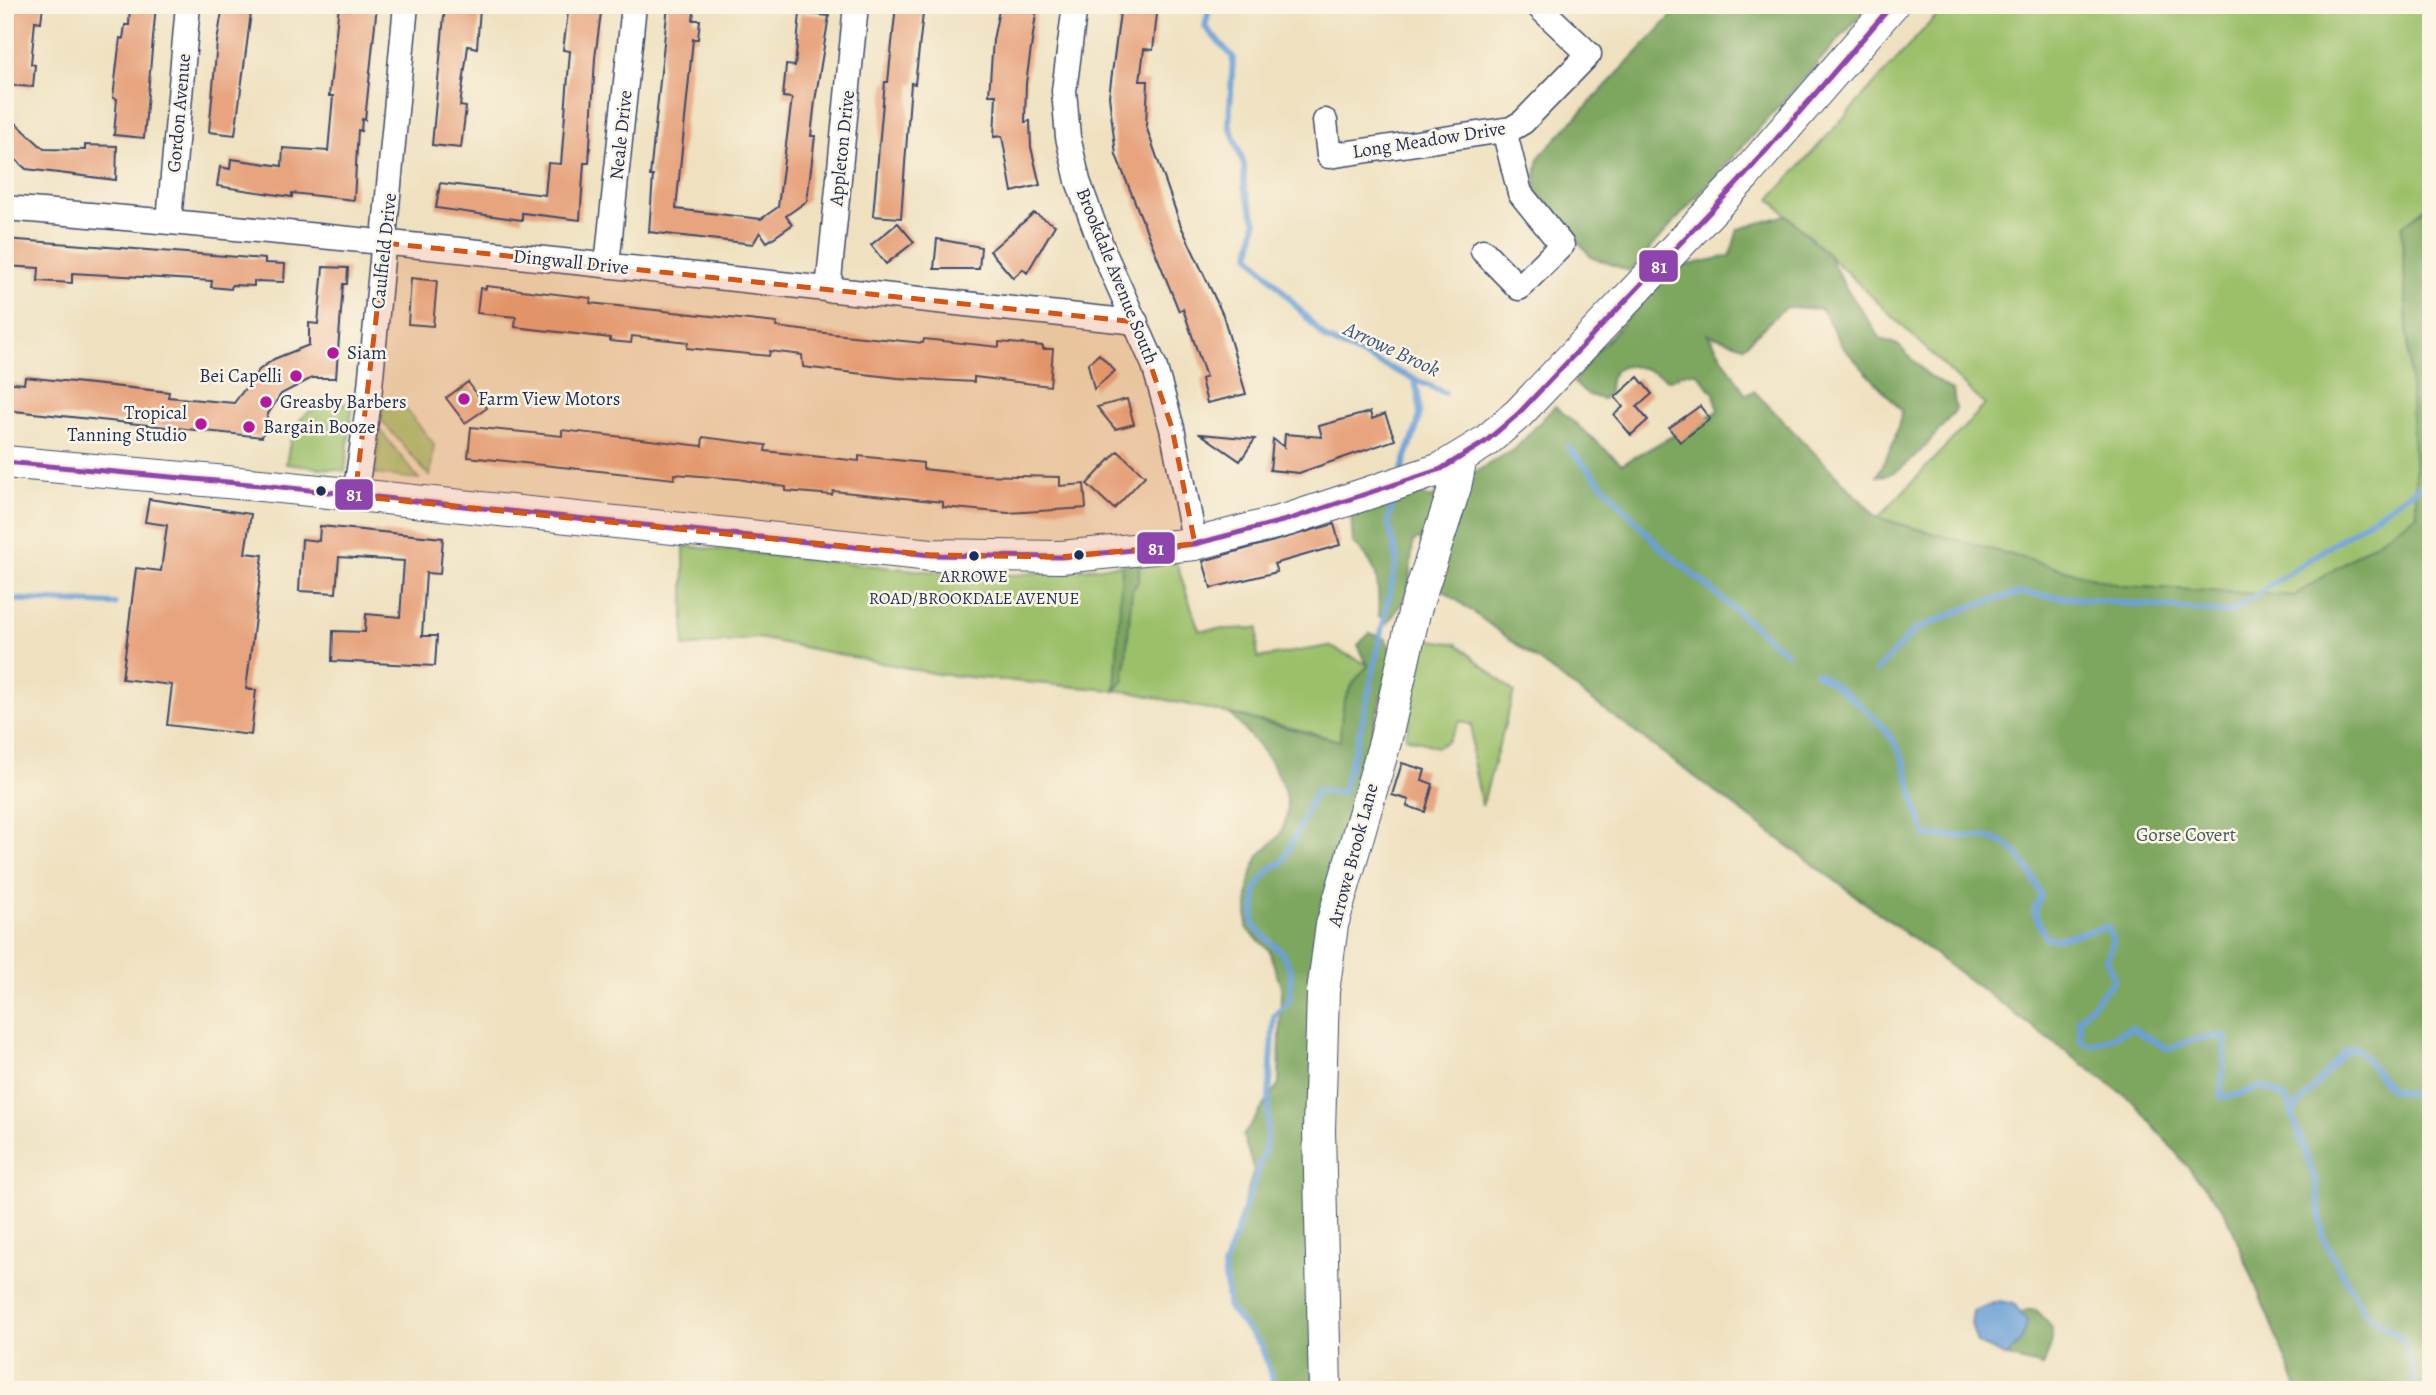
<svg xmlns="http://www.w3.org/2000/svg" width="2436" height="1395" font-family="Alegreya,serif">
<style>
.green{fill:#9cc06a;stroke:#5c7864;stroke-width:2}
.forest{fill:#7da65e;stroke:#4c6a5e;stroke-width:2}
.water{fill:#6aa0d7;stroke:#42689a;stroke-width:2}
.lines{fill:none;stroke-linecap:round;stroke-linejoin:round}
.stream{stroke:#6aa0d7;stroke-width:6}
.building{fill:#e7a47f}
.minor-casing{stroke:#3b4a6d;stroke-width:27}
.tertiary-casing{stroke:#3b4a6d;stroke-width:34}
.minor{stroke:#fff;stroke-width:24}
.tertiary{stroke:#fff;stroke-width:32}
.bus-1-casing{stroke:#fcf5e5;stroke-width:10}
.bus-1{stroke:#8e44ad;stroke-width:5}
.marked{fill:#d45514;fill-opacity:0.2;stroke:#d45514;stroke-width:5;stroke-dasharray:14 9;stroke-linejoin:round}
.poi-dot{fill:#b5179e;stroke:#fcf5e5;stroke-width:2.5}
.bus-dot{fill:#1b2f5e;stroke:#fcf5e5;stroke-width:2.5}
.labels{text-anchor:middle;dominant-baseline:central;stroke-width:5;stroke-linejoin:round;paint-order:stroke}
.bus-label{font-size:17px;fill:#1b2f5e;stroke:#fcf5e5}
.street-label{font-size:19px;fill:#1b2f5e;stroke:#fcf5e5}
.poi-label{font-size:19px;fill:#1b2f5e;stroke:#fcf5e5;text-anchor:start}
.park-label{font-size:19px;fill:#425a62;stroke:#fcf5e5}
.water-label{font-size:21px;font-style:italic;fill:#375788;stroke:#fcf5e5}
.line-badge{stroke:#fcf5e5;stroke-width:2.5}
.badge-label{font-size:19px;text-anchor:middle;font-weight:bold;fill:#fff}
</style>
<rect width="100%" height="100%" fill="#fcf5e5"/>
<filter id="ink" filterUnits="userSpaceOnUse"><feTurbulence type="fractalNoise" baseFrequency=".0143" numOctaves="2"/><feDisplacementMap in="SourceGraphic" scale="14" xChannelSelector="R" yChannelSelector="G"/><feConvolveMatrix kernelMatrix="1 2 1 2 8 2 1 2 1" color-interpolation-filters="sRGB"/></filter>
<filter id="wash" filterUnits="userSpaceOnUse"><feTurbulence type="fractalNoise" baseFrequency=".00686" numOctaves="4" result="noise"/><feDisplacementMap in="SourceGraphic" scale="28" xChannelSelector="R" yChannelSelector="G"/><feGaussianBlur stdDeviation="1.57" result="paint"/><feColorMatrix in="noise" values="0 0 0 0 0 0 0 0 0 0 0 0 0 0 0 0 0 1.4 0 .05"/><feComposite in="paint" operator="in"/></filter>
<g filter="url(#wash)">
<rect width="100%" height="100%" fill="#efe1c0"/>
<path class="green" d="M1946 5H2431V204L2402 227 2417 515 2294 596 2123 586 1878 518 1985 405 1770 199Z
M348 404 352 409 345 471 286 464C293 422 300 404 348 404Z
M382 405 404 407 434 444 430 477 382 421Z
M380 430 419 479 375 474Z
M684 546 924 571 1014 575 1122 565 1174 556 1199 630 1258 628 1257 658 1329 646 1388 674 1367 750 1310 732 1131 692 937 674 758 638 684 647Z
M1425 639 1457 644 1514 692 1482 806 1472 757V725L1460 721 1448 741 1437 747 1406 737Z"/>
<path class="forest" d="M1682 5H1870L1630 271 1591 257 1534 188 1539 157Z
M2431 204V1390H2298L2226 1213 2135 1103 1439 587 1428 571 1420 538 1413 542 1408 594 1388 623 1379 616C1377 581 1382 568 1353 543L1351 514 1413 487 1429 499 1516 448 1555 406 1622 464 1718 411 1714 393 1697 373H1684L1669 380C1648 368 1608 351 1609 392L1603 399 1589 395 1574 383 1588 361 1655 287 1683 266 1730 256 1738 229 1786 215 1829 256 1844 285 1881 339 1898 345 1927 374 1953 391 1956 410C1939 429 1905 479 1877 476L1894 442 1902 411 1842 346 1822 309 1785 307 1744 346 1708 334 1746 395 1754 391 1878 518 2123 586 2294 596 2417 515 2402 227Z
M1139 562V580L1132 591 1124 680 1115 691 1122 565Z
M1370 633 1386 639 1393 655 1372 730 1369 752 1318 926 1314 1390H1276L1261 1345 1229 1309 1224 1267 1254 1170 1243 1136 1279 1084 1281 987 1269 950 1247 929C1247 907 1247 880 1257 860 1261 850 1273 844 1279 836 1306 791 1258 745 1230 714L1340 741C1341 707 1343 690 1368 666L1358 645Z
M2027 1310H2036C2058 1329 2055 1341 2042 1366L2007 1357 2022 1339 2027 1322 2020 1313Z"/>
<path class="water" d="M1999 1301 2014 1304 2027 1321 2022 1339 2007 1357 1977 1343 1971 1324 1973 1311Z"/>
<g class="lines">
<path class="stream" d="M1210 5 1205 27 1233 57 1229 124 1244 165V187L1256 222 1250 255 1326 339 1445 393
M1568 447 1657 544 1786 653
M1402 470C1413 429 1428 422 1414 379
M5 599 115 604
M1876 671 1915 630 1970 607 2019 593 2229 613 2431 479
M1817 673C1847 693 1883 719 1900 752 1912 778 1915 810 1926 836 1995 839 2010 825 2041 895L2034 911 2046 938 2056 939 2108 927 2113 941 2107 960 2114 980 2079 1019 2081 1041 2093 1045 2132 1028 2168 1049 2196 1039 2226 1036 2221 1097 2235 1096 2263 1086 2287 1099 2316 1183 2323 1238 2364 1312 2404 1340 2418 1390
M2292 1113 2345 1051 2357 1048 2391 1090 2412 1094 2431 1086
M1276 1390 1261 1345 1229 1309 1224 1267 1266 1147 1274 1016 1290 999 1291 971 1282 953 1253 925 1256 889 1270 869 1283 862 1317 790 1342 793 1362 724 1397 559 1388 521 1396 494"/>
</g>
<g id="blocks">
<path class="building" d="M5 5H43L41 22 35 21 31 64 35 65 33 87 5 85Z
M130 5H156L144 138 114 135 117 99 113 98 120 38 123 39 125 25H129Z
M223 5H252L235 135 209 132 217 42Z
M339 5H377L365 120 362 119 361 131 358 130 354 200 292 193V197L217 186 220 167 230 169 231 159 282 166 283 148 328 151 333 96H329Z
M445 5 480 8 477 48 468 46 460 106 466 107 461 148 432 145Z
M569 5H602L595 58 589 163H584L580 220 522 213V220L436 208 440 183 545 195 548 163 561 164 570 51 563 50Z
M668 5H695L693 20H700L698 39H693L676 209 761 219 778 207 792 98 783 97 786 65 795 66 800 13 829 16 815 101 811 136H815L807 201 786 216 792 225 767 242 760 232 753 244 649 232 653 176H650Z
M896 5H924L915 84 911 83 901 218 873 216 883 102 885 82H888Z
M1000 5 1037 7 1026 83 1025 122 1030 121 1031 147 1040 185 1012 192 1002 136 994 137 996 95H989L993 40Z
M1121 5H1158L1153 50 1144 49 1140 81H1148L1146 126 1181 226 1223 315 1246 394 1207 403 1201 379 1206 377 1183 309 1179 311 1116 155 1109 96Z
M5 113 44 149 85 150V145L117 146 116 180 26 169 5 150Z
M1034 213 1055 225 1027 273 1023 269 1013 278 990 251Z
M898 223 914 242 886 264 871 245Z
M5 239 265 259V263L285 264 284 282 254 281V286L232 285 231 289 211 287 212 281 72 273V283L38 281 39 268 5 266Z
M937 239 981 247 979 269H934Z
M323 267 348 268 347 284H343L336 378H312L281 394 268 414 262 437 5 410V382L24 384 25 377 169 392 168 397 234 403 259 370 274 359 309 345V323L318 324Z
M411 278 437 281 433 326 408 324Z
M486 286 591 298 590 303 777 323 776 327 833 334 923 343 924 339 999 347V342L1043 346V349H1053L1050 386 974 377V382L898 378 803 367 802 355 770 351 769 356 687 348 688 342 632 336 631 343 610 341V338L515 327 516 317 477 313 480 288 486 289Z
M1099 354 1115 371 1094 389 1088 364Z
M1638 377 1652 394 1637 407 1648 420 1631 435 1614 415 1623 407 1615 397Z
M468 382 487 408 465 423 446 398Z
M1127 399 1134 424 1115 429 1097 407Z
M1700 406 1710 419 1680 442 1669 428Z
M1370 412 1372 419 1385 414 1395 440 1299 473 1270 470 1273 439 1284 447 1285 434 1322 437 1319 426Z
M471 427 562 436V430L702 446 703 437 766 445 765 451 859 461V456L923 463V469L978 475 1060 477V486L1084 484 1086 508 1008 513 965 509 943 507V502L833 491 832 495 786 491V487L738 479 675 474 674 479 468 457Z
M1201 434 1255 439 1240 461Z
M1118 451 1145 476 1114 509 1087 484Z
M149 499 251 514 245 553 263 555 246 689 256 690 251 735 167 725 172 685 122 679 136 568 161 571 167 525 145 522Z
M1334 524 1340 545 1274 564 1277 572 1211 588 1203 561Z
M320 526 443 538 440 574 426 573 422 636H437L435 666 332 661 333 631 365 632 366 614 400 617 404 561 339 557 336 593 299 591 302 539 319 541Z
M1402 763 1425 770 1422 780 1433 784 1425 812 1407 806 1409 800 1392 795Z"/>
</g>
</g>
<g filter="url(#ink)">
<use href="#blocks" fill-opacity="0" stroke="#3b4a6d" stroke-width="2"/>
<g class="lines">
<g class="minor-casing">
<path id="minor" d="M1075 5 1064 91 1068 137 1078 181 1104 253 1154 365 1172 428 1195 544
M1325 121 1329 156 1511 129 1523 122 1589 54 1537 5
M5 208C383 238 760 283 1136 322
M169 221 188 5
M1483 251 1519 288 1562 245 1520 193 1504 130
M607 265 634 5
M828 290 856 5
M355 496 368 408 406 5"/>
</g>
<g class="tertiary-casing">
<path id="tertiary" d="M5 462 271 486 931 555 1061 557 1195 544 1290 519 1441 469 1485 442 1518 414 1745 175 1892 5
M1325 1390 1319 1130 1323 992 1332 925 1385 742 1414 613 1455 487 1461 457"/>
</g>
<use href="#minor" class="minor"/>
<use href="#tertiary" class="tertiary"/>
<g class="bus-1-casing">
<path id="bus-1" d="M5 462 271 486 931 555 1061 557 1195 544 1290 519 1441 469 1485 442 1518 414 1745 175 1892 5"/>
</g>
<use href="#bus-1" class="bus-1"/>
</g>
</g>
<path class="marked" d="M385 243 1136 322 1172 428 1195 544 1061 557 931 555 355 496Z"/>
<g class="poi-dot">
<circle cx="333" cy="353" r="7"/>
<circle cx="296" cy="376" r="7"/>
<circle cx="464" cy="399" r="7"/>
<circle cx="266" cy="402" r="7"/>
<circle cx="201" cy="424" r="7"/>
<circle cx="249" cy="427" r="7"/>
</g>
<g class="bus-dot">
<circle cx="321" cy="491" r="6"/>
<circle cx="1079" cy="555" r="6"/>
<circle cx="974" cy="556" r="6"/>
</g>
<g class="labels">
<g class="bus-label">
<text x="974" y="576">ARROWE<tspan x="974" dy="22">ROAD/BROOKDALE AVENUE</tspan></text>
</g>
<g class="street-label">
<text transform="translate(179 113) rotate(-85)">Gordon Avenue</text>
<text transform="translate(621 135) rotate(-84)">Neale Drive</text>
<text transform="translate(1429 140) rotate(-9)">Long Meadow Drive</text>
<text transform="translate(842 148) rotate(-84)">Appleton Drive</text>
<text transform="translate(384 251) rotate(-84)">Caulfield Drive</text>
<text transform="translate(571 262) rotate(6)">Dingwall Drive</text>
<text transform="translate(1117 276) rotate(68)">Brookdale Avenue South</text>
<text transform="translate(1353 855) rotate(-75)">Arrowe Brook Lane</text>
</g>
<g class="poi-label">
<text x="347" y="353">Siam</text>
<text x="282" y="376" text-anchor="end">Bei Capelli</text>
<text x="478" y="399">Farm View Motors</text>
<text x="280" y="402">Greasby Barbers</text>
<text x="187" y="413" text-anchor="end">Tropical<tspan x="187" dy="22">Tanning Studio</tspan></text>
<text x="263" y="427">Bargain Booze</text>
</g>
<g class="park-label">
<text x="2186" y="835">Gorse Covert</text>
</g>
<g class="water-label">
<text transform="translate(1392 349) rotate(25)">Arrowe Brook</text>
</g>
</g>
<g class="line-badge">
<rect x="1638" y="249" width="41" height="34" rx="7" fill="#8e44ad"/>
<rect x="334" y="478" width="40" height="33" rx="7" fill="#8e44ad"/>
<rect x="1136" y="531" width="40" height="34" rx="7" fill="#8e44ad"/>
</g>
<g class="badge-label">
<text x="1659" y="273">81</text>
<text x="354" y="501">81</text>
<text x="1156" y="555">81</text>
</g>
<rect width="2436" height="1395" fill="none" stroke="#fcf5e5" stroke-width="28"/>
</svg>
